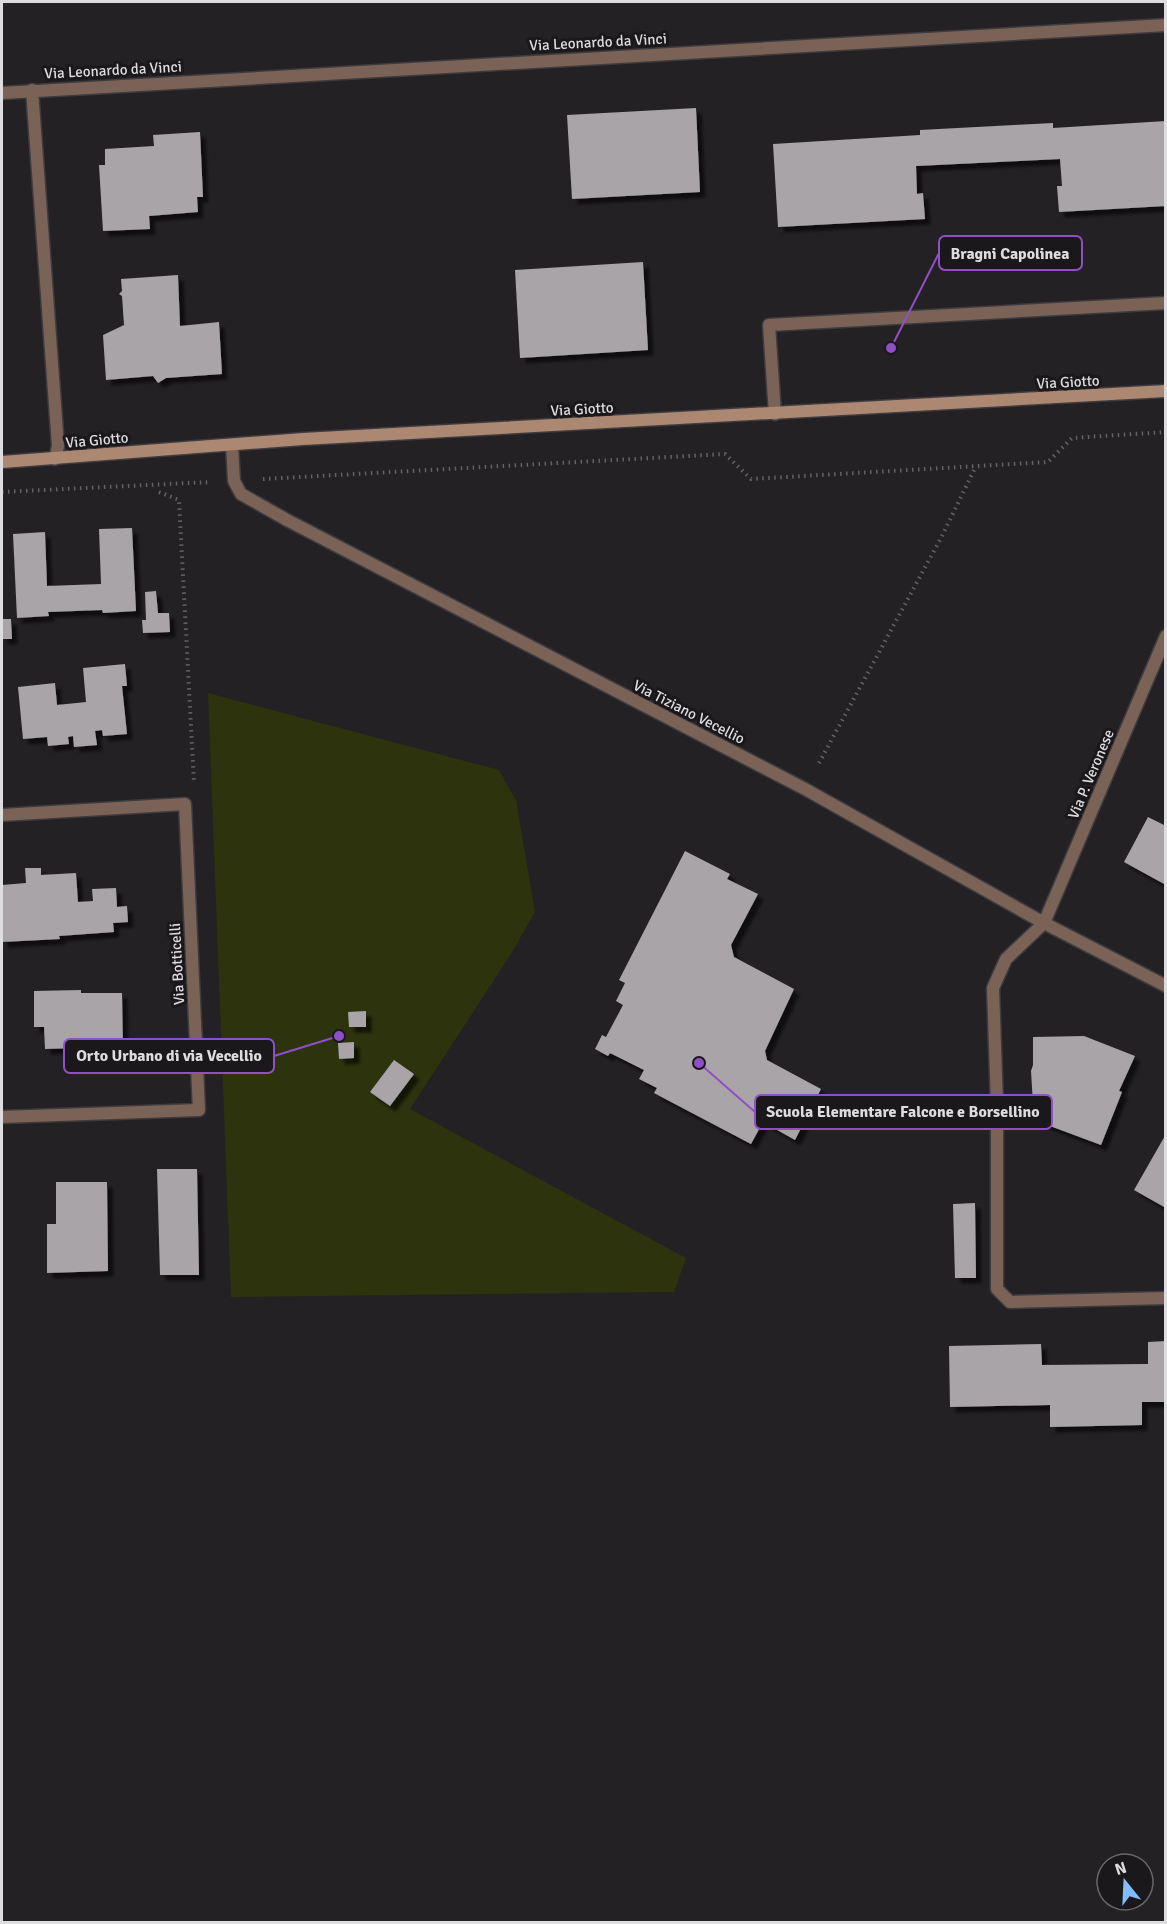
<svg xmlns="http://www.w3.org/2000/svg" width="1167" height="1924" font-family="Signika,sans-serif">
<style>
.green{fill:#2c330d}
.building{fill:#a8a4a7;filter:url(#shadow)}
.lines{fill:none;stroke-linecap:round;stroke-linejoin:round}
.lane-casing{stroke:#3e3b3f;stroke-width:15}
.street-casing{stroke:#3e3b3f;stroke-width:15}
.secondary-casing{stroke:#3e3b3f;stroke-width:15}
.path{stroke:#646265;stroke-width:4;stroke-dasharray:1.5 4.5;stroke-linecap:butt}
.lane{stroke:#7a6256;stroke-width:12}
.street{stroke:#7a6256;stroke-width:12}
.secondary{stroke:#ac8772;stroke-width:12}
.labels{text-anchor:middle;dominant-baseline:central;stroke-width:6;stroke-linejoin:round;paint-order:stroke}
.street-label{font-size:15px;fill:#dddcde;stroke:#1a181b}
.leader{fill:none;stroke:#8f4fc5;stroke-width:2}
.callout-dot{fill:#8f4fc5;stroke:#1a181b;stroke-width:2}
.callout{fill:#1a181b;stroke:#8f4fc5;stroke-width:2}
.callout-label{font-size:16px;text-anchor:middle;font-weight:bold;fill:#dddcde}
</style>
<defs>
<filter id="shadow"><feDropShadow dx="5.5" dy="5.5" stdDeviation="1.5" flood-color="#0009"/></filter>
</defs>
<rect width="100%" height="100%" fill="#242125"/>
<path class="green" d="M208 693 499 770 516 800 535 912 511 954 410 1109 686 1258 674 1292 231 1297Z"/>
<path class="building" d="M696 108 700 192 572 199 567 115Z
M1166 121V206L1059 212 1057 186H1062L1060 159 916 166 917 194 923 193 925 219 778 227 773 144 920 135V130L1053 123V128Z
M200 132 203 197H197L198 212 149 216 150 229 103 231 99 165H105V149L154 146 153 135Z
M643 262 648 350 520 358 515 270Z
M178 275 180 326 219 322 222 374 166 378 158 383 153 376 106 380 103 335 124 325 122 296 119 294 122 291 121 279Z
M132 528 136 611 103 613 102 610 48 612 49 616 17 618 13 534 45 532 47 586 101 584 99 529Z
M156 591 158 613H169L170 632 143 633 142 620H146L145 592Z
M2 619H11L12 639H2Z
M125 664 127 686H122L127 734 103 736 102 730 95 731 97 745 74 747 73 736 68 737 69 744 48 746 47 737 23 739 18 687 55 683 57 705 86 702 83 668Z
M1148 817 1166 826V885L1124 862Z
M685 851 730 874 727 879 758 894 731 945 734 957 794 989 765 1051 767 1060 821 1089 795 1140 763 1122 751 1144 654 1093 657 1088 639 1079 644 1070 610 1053 608 1056 595 1049 602 1035 606 1037 623 1005 616 1001 625 983 619 980Z
M25 868H41V875L76 873 78 902 93 901 92 889 116 888 117 907 127 906 128 922 113 923 114 932 59 936 60 939 2 942V885L26 883Z
M81 990V993H122L123 1051H75V1048L45 1049 44 1027H34V991Z
M366 1011V1027H349L348 1012Z
M1084 1036 1135 1056 1119 1091 1122 1092 1101 1145 1034 1120 1031 1071 1033 1065V1037Z
M354 1042V1058L339 1059 338 1043Z
M394 1060 414 1074 390 1106 370 1092Z
M1166 1134V1208L1134 1190Z
M157 1169H197L199 1275H160Z
M56 1182H107L108 1271 47 1273V1224H56Z
M975 1203 976 1278H955L953 1204Z
M1166 1341V1402H1142V1425L1050 1427V1405L950 1407 949 1346 1041 1344 1042 1365 1145 1364H1148V1342Z"/>
<g class="lines">
<g class="lane-casing">
<path id="lane" d="M775 414 769 325 1166 303"/>
</g>
<g class="street-casing">
<path id="street" d="M32 90 58 446 55 459
M2 93 1166 25
M232 445 234 481 241 494 287 520 805 789 1044 923 1166 986
M1166 636 1044 923 1006 959 993 988 997 1105V1289L1010 1302 1166 1298
M2 815 185 804 199 1110 2 1117"/>
</g>
<g class="secondary-casing">
<path id="secondary" d="M2 462 303 439 1166 391"/>
</g>
<path class="path" d="M263 479 725 454 751 479 1048 462 1072 438 1166 432
M2 492 210 482
M159 492 179 500 194 783
M819 763 942 536 976 466"/>
<use href="#lane" class="lane"/>
<use href="#street" class="street"/>
<use href="#secondary" class="secondary"/>
</g>
<g class="labels">
<g class="street-label">
<text transform="translate(598 42) rotate(-3)">Via Leonardo da Vinci</text>
<text transform="translate(113 70) rotate(-3)">Via Leonardo da Vinci</text>
<text transform="translate(1068 382) rotate(-3)">Via Giotto</text>
<text transform="translate(582 409) rotate(-3)">Via Giotto</text>
<text transform="translate(97 440) rotate(-5)">Via Giotto</text>
<text transform="translate(689 712) rotate(27)">Via Tiziano Vecellio</text>
<text transform="translate(1091 774) rotate(-67)">Via P. Veronese</text>
<text transform="translate(177 964) rotate(-93)">Via Botticelli</text>
</g>
</g>
<path class="leader" d="M891 348L939 253M339 1036L274 1056M699 1063L755 1112"/>
<g class="callout-dot">
<circle cx="891" cy="348" r="6"/>
<circle cx="339" cy="1036" r="6"/>
<circle cx="699" cy="1063" r="6"/>
</g>
<g class="callout">
<rect x="939" y="236" width="143" height="34" rx="6"/>
<rect x="64" y="1039" width="210" height="34" rx="6"/>
<rect x="755" y="1095" width="297" height="34" rx="6"/>
</g>
<g class="callout-label">
<text x="1010" y="259">Bragni Capolinea</text>
<text x="169" y="1061">Orto Urbano di via Vecellio</text>
<text x="903" y="1117">Scuola Elementare Falcone e Borsellino</text>
</g>
<rect width="1167" height="1924" fill="none" stroke="#dddcde" stroke-width="6"/>
<g transform="translate(1125 1882) rotate(342)"><circle r="28" fill="#1a181b" stroke="#686669" stroke-width="1.5"/>
<path d="M0-4.5L10 22L0 15L-10 22Z" fill="#81bdfa"/>
<text y="-9" font-size="16" font-weight="bold" text-anchor="middle" fill="#dddcde">N</text>
</g>
</svg>
